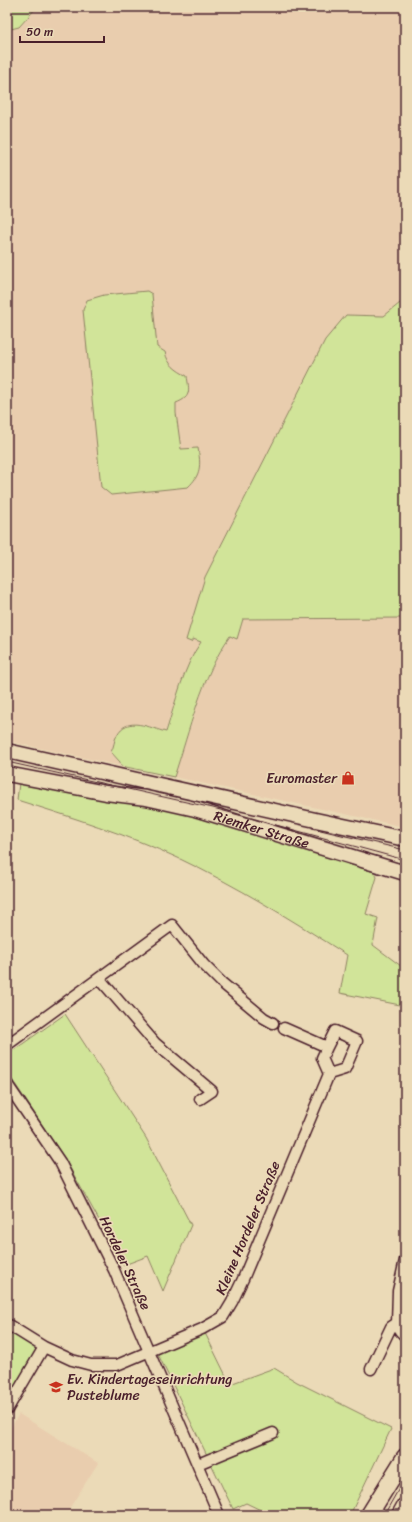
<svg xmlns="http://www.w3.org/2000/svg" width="412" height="1522" font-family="Sriracha,sans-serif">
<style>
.built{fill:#e9cdae}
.green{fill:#d1e499;stroke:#8e8262}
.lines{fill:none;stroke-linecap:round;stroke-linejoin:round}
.minor-casing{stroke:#4a1f2b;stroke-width:13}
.secondary-casing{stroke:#4a1f2b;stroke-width:17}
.primary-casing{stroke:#4a1f2b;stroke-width:19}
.minor{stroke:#ebdab7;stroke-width:10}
.secondary{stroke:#ebdab7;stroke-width:14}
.primary{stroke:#ebdab7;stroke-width:16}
.tram{stroke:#4a1f2b;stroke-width:1}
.labels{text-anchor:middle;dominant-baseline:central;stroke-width:3.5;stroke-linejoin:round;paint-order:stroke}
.poi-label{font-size:14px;fill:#4a1f2b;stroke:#ebdab7;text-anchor:end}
.street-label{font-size:14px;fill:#4a1f2b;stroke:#ebdab7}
</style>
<rect width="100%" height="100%" fill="#ebdab7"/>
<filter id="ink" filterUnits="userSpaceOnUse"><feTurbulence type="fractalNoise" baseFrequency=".025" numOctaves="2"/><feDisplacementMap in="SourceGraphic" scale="8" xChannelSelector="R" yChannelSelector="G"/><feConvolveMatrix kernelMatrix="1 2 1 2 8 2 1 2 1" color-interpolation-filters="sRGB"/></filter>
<g filter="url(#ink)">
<path class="built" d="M37 7H405V299L384 316 346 315 193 639 201 641 191 662 180 687 165 732 142 724 127 725 124 727 120 731 112 750V754L117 759 121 766 7 741V30L19 27Z
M405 618V827L174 777 199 700 211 670 220 652 231 636 237 639 243 619Z
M19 1414 98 1463 69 1509 75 1512 73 1515H7V1434Z"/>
<path class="green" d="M7 7H37L19 27 7 30Z
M147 291 152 294 157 347 165 352C168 365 176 370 187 376 189 390 192 397 176 403V413L181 449 198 448C201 465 201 475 188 487L111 495 101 487 83 310 87 300 104 295Z
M405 299V618L243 619 237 639 230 636C201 677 190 730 174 777L121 766 120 762 111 752C114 747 114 740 117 735 127 715 150 728 166 732 175 704 184 665 201 642L193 639 191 642 186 640 205 577 325 340 346 315 384 316Z
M19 783 185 812 247 831 374 872 377 877 366 914 378 918 373 945 405 969V1006L340 993 347 955C292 920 237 886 178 858 126 834 71 817 17 800Z
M65 1014 146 1138 191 1225 163 1291 148 1256 124 1265 65 1159 7 1072V1055Z
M7 1324 44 1347 7 1410Z
M205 1333 230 1384 274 1368 297 1382 391 1429 350 1515H271L246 1503 233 1509 157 1352Z"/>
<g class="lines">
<g class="minor-casing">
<path id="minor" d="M99 978 155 1043 212 1091 200 1099
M284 1028 327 1047 322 1058 329 1074 345 1069 357 1041 335 1031 327 1047
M7 1045 172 925 204 965 222 983 264 1018 273 1023
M7 1084 60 1162 114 1270 219 1515
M397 1323 400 1331 405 1336
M7 1324 44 1347 72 1360 91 1365H117L202 1329 223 1317 232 1302 243 1279 329 1074
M371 1369 391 1327 397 1323 398 1291 405 1260
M7 1410 44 1347
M198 1464 273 1433"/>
</g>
<g class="secondary-casing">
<g id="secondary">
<path d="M7 751 320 821 405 839"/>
<path id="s1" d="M7 774 106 793 146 798 195 809 405 873"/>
</g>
</g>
<g class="primary-casing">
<path id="primary" d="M369 1515 405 1457
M400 1515 405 1506"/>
</g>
<use href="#minor" class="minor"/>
<use href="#secondary" class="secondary"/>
<use href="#primary" class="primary"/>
<path class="tram" d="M7 762 213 808 405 860
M312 828 405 850
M384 1515 405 1478"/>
</g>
</g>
<defs>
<g id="shop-bare" transform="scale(1.08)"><path d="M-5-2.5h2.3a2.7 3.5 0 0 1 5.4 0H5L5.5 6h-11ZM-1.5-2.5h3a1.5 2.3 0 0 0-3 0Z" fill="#c8321e" stroke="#ebdab7" stroke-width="2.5" paint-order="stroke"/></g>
<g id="school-bare" transform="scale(1.08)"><path d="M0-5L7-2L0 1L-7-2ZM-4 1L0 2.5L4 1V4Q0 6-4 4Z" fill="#c8321e" stroke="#ebdab7" stroke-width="2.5" paint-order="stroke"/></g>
</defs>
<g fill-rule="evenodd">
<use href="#shop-bare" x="348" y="778"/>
<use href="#school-bare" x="56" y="1387"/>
</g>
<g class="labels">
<g class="poi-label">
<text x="337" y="778">Euromaster</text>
<text x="67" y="1379" text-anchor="start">Ev. Kindertageseinrichtung<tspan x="67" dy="16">Pusteblume</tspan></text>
</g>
<g class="street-label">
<text stroke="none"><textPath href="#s1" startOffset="261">Riemker Straße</textPath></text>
<text transform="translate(248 1228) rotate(-67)">Kleine Hordeler Straße</text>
<text transform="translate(125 1263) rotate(65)">Hordeler Straße</text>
</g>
</g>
<rect width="412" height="1522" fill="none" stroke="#ebdab7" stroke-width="24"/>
<rect x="12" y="12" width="388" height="1498" fill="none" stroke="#4a1f2b" stroke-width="1.5" filter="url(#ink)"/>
<path d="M20 36v6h84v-6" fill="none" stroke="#4a1f2b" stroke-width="2"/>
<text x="26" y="36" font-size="12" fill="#4a1f2b" stroke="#ebdab7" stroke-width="3" paint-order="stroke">50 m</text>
</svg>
